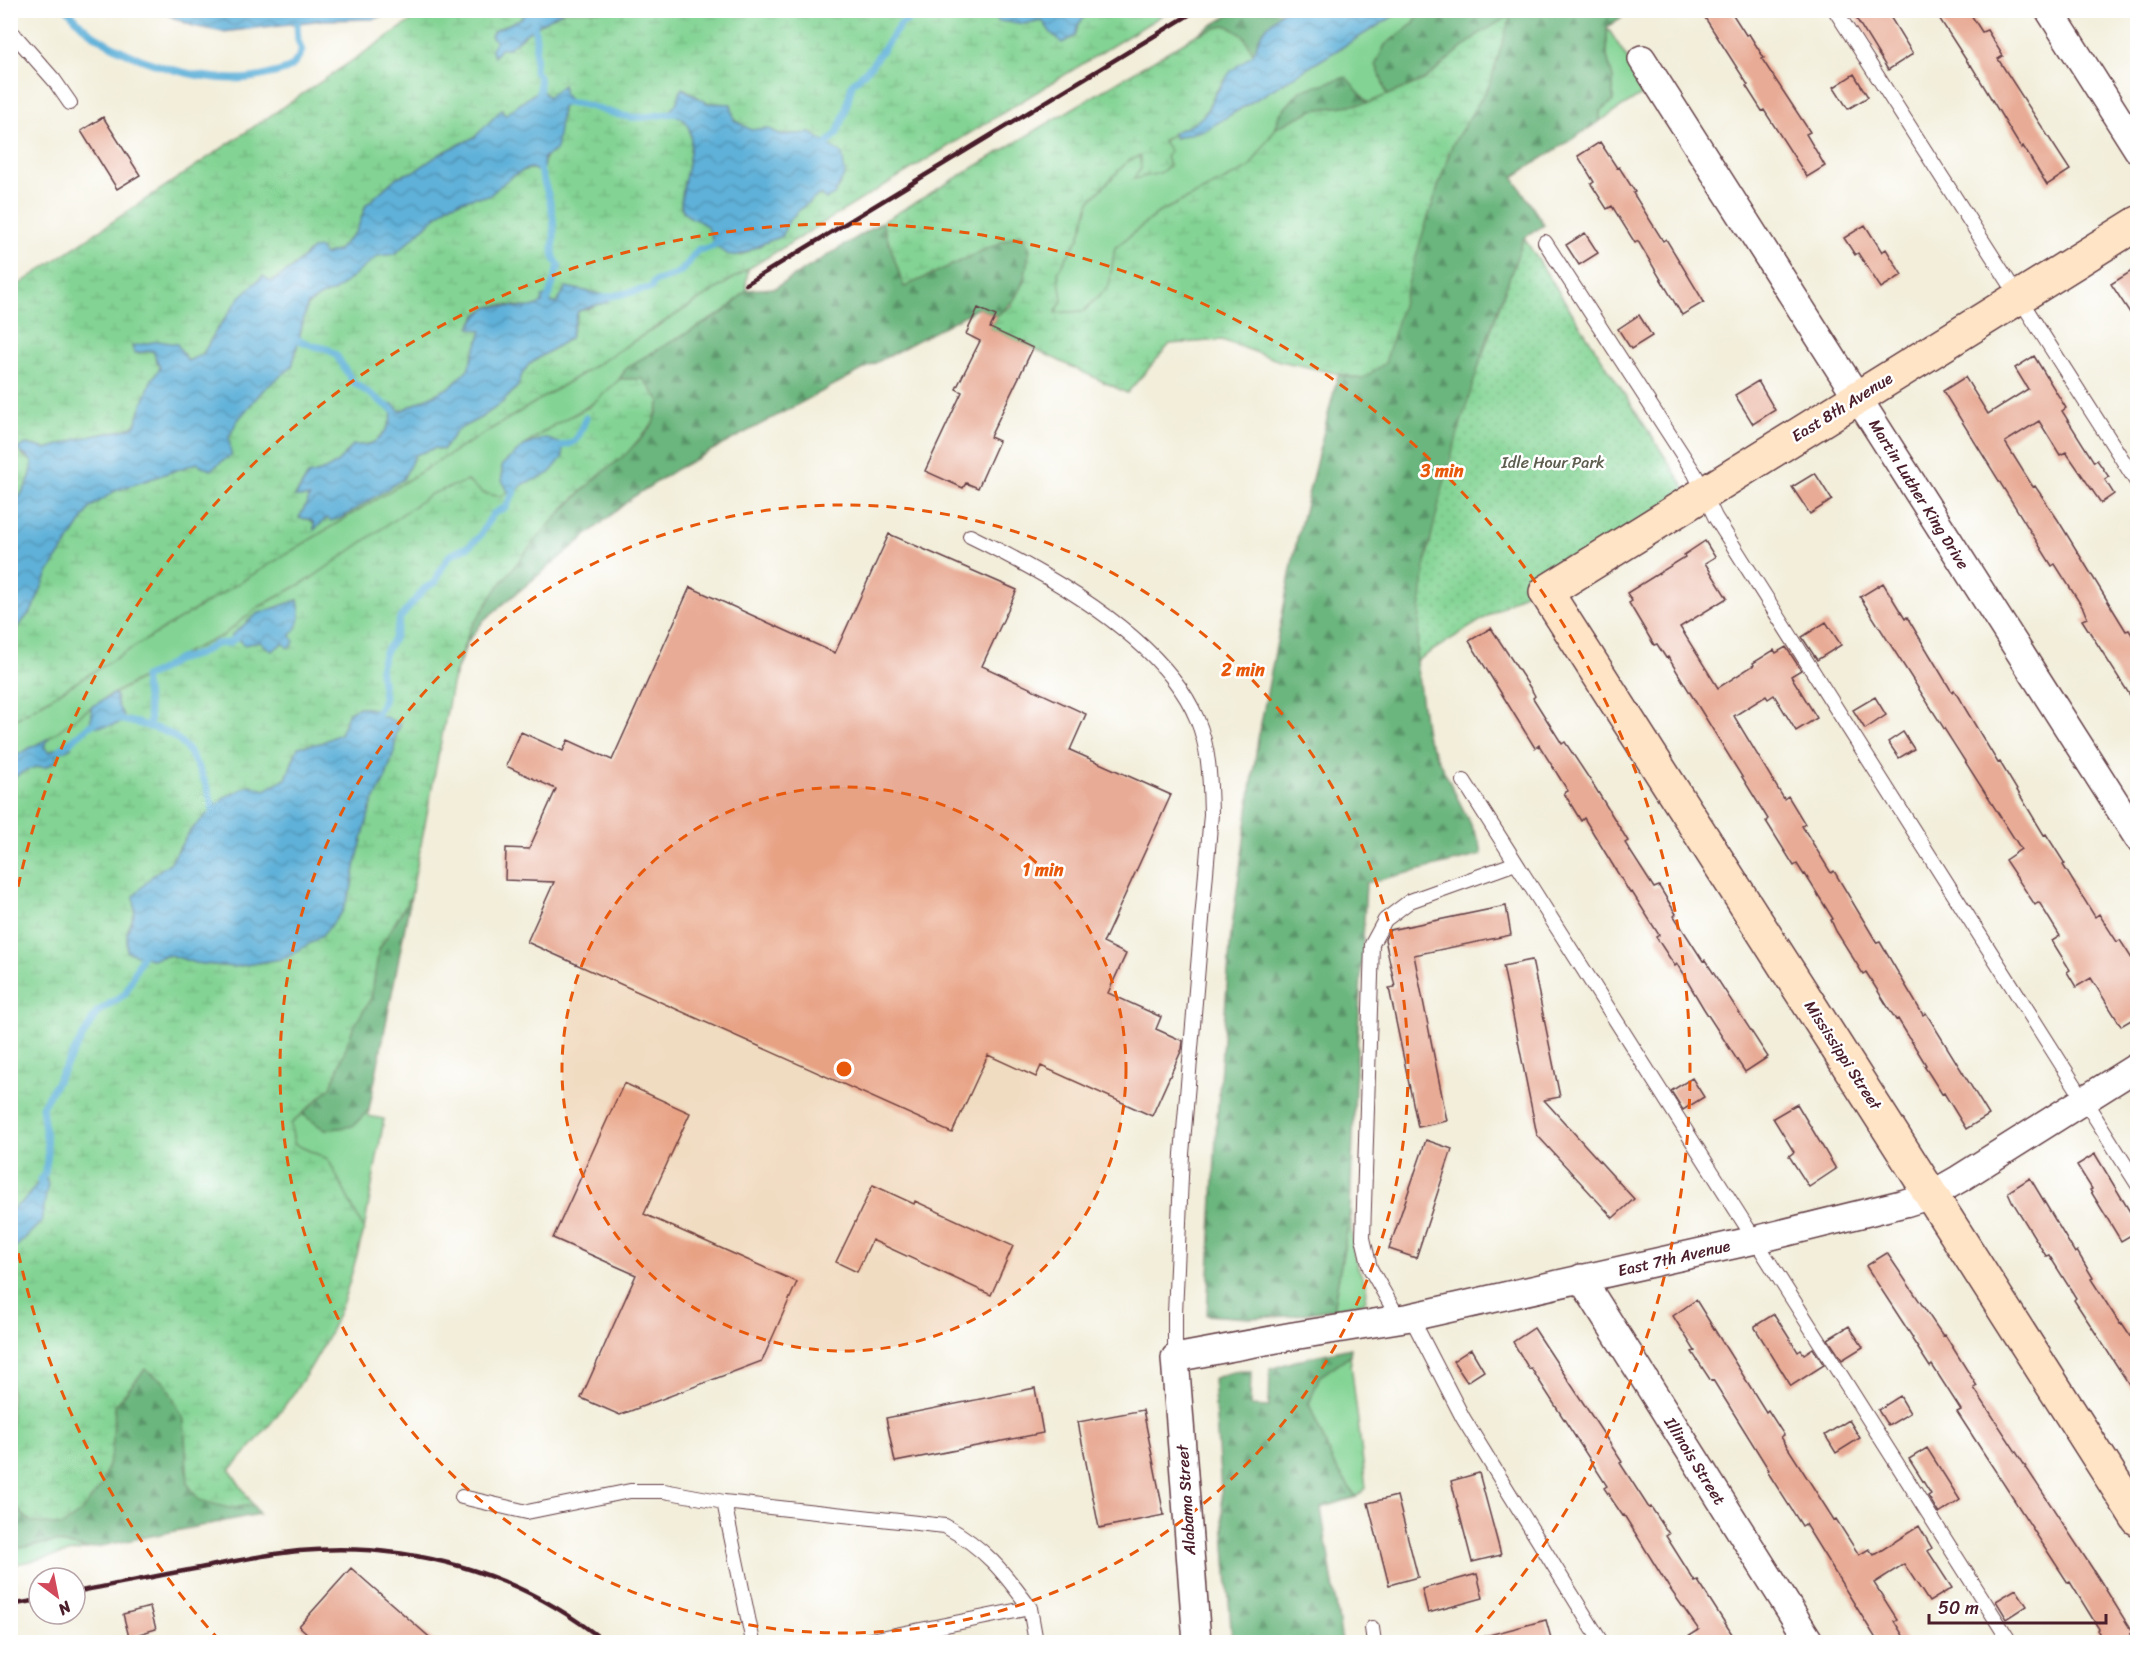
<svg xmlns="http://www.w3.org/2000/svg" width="2148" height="1653" font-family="Sriracha,sans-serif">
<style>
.green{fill:#83d494;stroke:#667a60;stroke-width:1.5}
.forest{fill:url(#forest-firs);stroke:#5a6a54;stroke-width:1.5}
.wetland{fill:url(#wetland-marsh);stroke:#667a60;stroke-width:1.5;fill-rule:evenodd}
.park{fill:url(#park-dots);stroke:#667a60;stroke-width:1.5}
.water{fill:url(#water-waves);stroke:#546882;stroke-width:1.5}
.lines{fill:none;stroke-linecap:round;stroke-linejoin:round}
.stream{stroke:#5eb1d9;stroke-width:7}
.building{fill:#e8ab95}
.lane-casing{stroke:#633e45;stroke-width:16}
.street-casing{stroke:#633e45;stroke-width:30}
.secondary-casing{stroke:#633e45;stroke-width:36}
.lane{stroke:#fff;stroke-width:14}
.street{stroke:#fff;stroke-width:27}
.secondary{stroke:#ffe4c6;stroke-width:33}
.rail{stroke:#4a1f2b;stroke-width:4.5}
.ring{fill:none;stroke:#e8590c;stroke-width:3;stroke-dasharray:10 8}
.labels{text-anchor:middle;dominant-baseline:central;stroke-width:5;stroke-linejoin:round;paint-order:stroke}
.street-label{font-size:16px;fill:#4a1f2b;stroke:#fff}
.park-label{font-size:16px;fill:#5e5e50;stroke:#fff}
.centre{fill:#e8590c;stroke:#fff;stroke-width:3}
.ring-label{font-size:18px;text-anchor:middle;font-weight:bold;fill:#e8590c;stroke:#fff;stroke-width:5;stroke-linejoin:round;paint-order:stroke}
</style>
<defs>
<pattern id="forest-firs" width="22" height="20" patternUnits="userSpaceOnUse" patternTransform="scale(1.5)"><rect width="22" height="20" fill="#6ab67e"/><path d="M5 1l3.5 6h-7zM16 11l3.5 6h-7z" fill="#599367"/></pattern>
<pattern id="wetland-marsh" width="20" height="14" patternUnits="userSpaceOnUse" patternTransform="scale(1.5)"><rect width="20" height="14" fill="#83d494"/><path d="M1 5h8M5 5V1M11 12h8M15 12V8" fill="none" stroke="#73b680"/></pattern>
<pattern id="park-dots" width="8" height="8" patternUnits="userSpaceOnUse" patternTransform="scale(1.5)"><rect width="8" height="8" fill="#83d494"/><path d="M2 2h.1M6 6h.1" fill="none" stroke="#73b680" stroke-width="1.8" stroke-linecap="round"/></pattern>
<pattern id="water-waves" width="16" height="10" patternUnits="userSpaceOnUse" patternTransform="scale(1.5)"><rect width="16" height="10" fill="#5eb1d9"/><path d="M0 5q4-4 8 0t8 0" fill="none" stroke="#508fb0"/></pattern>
</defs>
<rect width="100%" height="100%" fill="#fff"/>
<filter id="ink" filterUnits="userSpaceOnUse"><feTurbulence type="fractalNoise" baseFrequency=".0167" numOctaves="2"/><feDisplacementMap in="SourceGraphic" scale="12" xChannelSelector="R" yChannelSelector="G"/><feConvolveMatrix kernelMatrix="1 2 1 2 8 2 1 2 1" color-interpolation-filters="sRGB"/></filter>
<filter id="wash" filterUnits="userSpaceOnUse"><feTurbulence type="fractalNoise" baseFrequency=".008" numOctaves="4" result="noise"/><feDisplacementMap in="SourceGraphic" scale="24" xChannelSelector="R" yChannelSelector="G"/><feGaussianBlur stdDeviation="1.35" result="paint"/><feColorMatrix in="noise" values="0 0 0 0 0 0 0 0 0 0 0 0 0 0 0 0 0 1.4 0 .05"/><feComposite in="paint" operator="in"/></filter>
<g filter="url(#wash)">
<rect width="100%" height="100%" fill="#f2eeda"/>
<path class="green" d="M1402 11H1421L1413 24 1385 45 1376 64 1387 95 1368 103 1359 92 1279 115 1276 128 1249 168 1158 213 1115 248 1109 286 1084 311 1055 313 1062 301 1058 271 1079 238 1090 201 1128 161 1140 156 1141 169 1134 178 1168 166 1163 142 1173 133 1175 138 1207 129Z
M1607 27 1648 91 1600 121V111L1613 101V78L1607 57Z
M748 269 746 284 747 290 724 312 625 370C610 398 580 410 555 425 535 436 519 450 502 465V479L509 490 501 497 483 493 467 481 310 579 259 607 222 636 189 651 159 671 144 677 107 697 49 738 11 758V722L583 373Z
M369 1110 368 1116 384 1119 364 1230 328 1159 294 1144 291 1124 302 1114 326 1130 353 1125Z
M1350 1214C1352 1229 1351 1247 1356 1262 1360 1276 1371 1286 1365 1302L1333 1309Z
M1350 1355 1366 1488 1356 1497 1330 1459 1309 1404 1319 1377Z
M55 1542 87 1549 11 1565V1549Z"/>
<path class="forest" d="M1236 11H1283L1262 32 1253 54 1244 36 1226 25 1196 35Z
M1421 11H1631L1607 27V57L1613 78V101L1600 111V121L1513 177 1544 225 1524 238 1485 345 1452 457 1427 554 1416 661 1426 735 1480 843 1482 855 1366 883 1355 1088 1350 1214 1333 1309 1291 1316 1249 1318 1207 1315 1217 1118 1231 933 1258 739 1297 539 1338 375 1362 379 1424 229 1452 145 1489 86 1479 34 1424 80 1387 95 1376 64 1385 45 1413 24Z
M1346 77 1368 103 1313 110 1276 128 1279 115 1300 91Z
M882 222 904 287 1021 233 1030 249C1025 279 1022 298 996 316L978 308 675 470 633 497 484 620 467 643 451 686C455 668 461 646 470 630 499 575 546 526 591 483 609 465 640 445 653 423 657 417 658 408 660 401L643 379H620L625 370 634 363 724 312 747 290 775 288Z
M411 896 369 1110 353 1126 325 1130 302 1114 331 1087 353 1028 371 998 379 949Z
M1351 1348 1350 1355 1319 1377 1309 1404 1334 1465 1356 1497 1321 1508 1342 1642H1232L1213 1379C1226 1372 1236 1371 1251 1371L1250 1406 1269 1407 1270 1369 1305 1358Z
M145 1369 165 1382 184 1420 188 1484 229 1508 253 1505 259 1514 87 1549 55 1542 11 1549 10 1502 31 1522 112 1451 115 1406Z"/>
<path class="wetland" d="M919 10V13L934 10 997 11 994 15 1024 24 1042 19 1051 33 1067 40 1075 36 1078 25 1085 16 1082 11H1169L748 269 583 373 11 722V632L16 629 32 610 48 573 90 508 115 491 197 463 211 470 237 421 263 390 292 367 307 305 321 296 335 291 378 255 395 254 449 205 475 197 489 196C506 180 519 165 543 170 544 153 551 145 557 129 563 116 563 99 563 85L547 97 540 89 505 115 502 109 475 137 440 154 415 171 397 177 366 205 357 230 337 251 324 255 312 249 290 270 271 282 263 277 214 334 203 354 188 361 176 344 132 346 135 353 153 351 160 368 151 381 135 425 128 429 78 439 47 449 27 444 22 455 32 461C34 479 20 496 11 509V290L426 11H530L520 19 494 31 501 48H509C526 32 543 21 564 11ZM683 88 707 103 731 104 734 120 751 131 767 128 781 135 811 133 820 194C806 205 784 218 783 236L764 243 740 256 712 239C707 214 686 223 681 207 680 203 682 197 683 193 685 175 701 129 681 117 677 115 671 115 667 114L676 104ZM566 287 609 296 588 309 578 311 570 338 529 364 522 374 518 386 503 402 482 417 457 430 443 450 435 448 415 455 403 479 328 518 314 529V523L309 519 299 518 310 497 295 496 308 475C330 471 340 462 353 445 358 445 364 446 369 444 381 441 391 425 392 413L386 408 400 411 407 408 452 386 468 369 482 331 470 327C479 305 494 303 517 306 521 306 527 308 531 308 539 308 545 300 550 295L551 304 557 303Z
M1511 15 1489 86 1452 145 1424 229 1385 363 1362 379 1280 361 1222 340 1170 344 1127 393 990 328 996 316 1011 306 1024 281 1030 249 1021 233 904 287 882 222 1196 35 1226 25 1244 36 1253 54C1237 67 1224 78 1214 95 1211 101 1209 107 1206 112 1196 127 1176 130 1163 141L1170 151 1166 157 1169 166 1160 173 1133 179 1141 169 1140 156 1128 161 1090 201 1079 238 1058 271 1062 301 1055 313 1084 311 1109 286 1115 248 1158 213 1249 168 1276 128 1313 110 1368 103 1424 80 1479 34Z
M620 379H643L660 401 653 423 627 453 598 476 567 505 533 543 498 587 469 631 454 674 411 896 379 949 371 998 353 1028 331 1087 291 1124 294 1144 328 1159 364 1230C357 1254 351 1278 343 1302 319 1366 276 1421 230 1470L253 1505 229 1508 199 1500 188 1484 184 1420 165 1382 145 1369 115 1406 112 1451 102 1485 81 1512 62 1526 31 1522 11 1502V1252L41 1222 45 1174 25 1200 11 1210V781C20 772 33 765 46 767L55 755 70 748 63 745 49 753 44 747 49 738 91 707 92 716 90 725 126 720 118 706 115 693 144 677 159 671 189 651 222 636 259 607 310 579 431 494 467 481 483 493 501 497 509 490 511 497H514C520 482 534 479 548 474L546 438 524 446 554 425 589 407ZM298 600 290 635 243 645 240 639 232 635 257 614ZM360 707 378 710 379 717 396 733 394 752 385 779 371 806 356 862 351 890 342 912 286 958 234 967 195 963 171 955 151 959 127 933 153 875 171 862 190 831 286 779 298 747 321 743 340 734 349 712Z"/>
<path class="park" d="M1524 238 1687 491 1416 661C1420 625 1420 586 1428 552 1450 445 1486 341 1524 238Z"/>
<path class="water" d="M530 10 564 11C543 21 526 32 509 48H501L494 57 491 49 496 42 491 36 494 31 520 19Z
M1283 10 1402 11 1207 129 1175 138 1173 133 1195 123 1206 113 1214 96 1231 71 1253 54 1262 32Z
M164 11H394L374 19 323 20 223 32 193 26 168 15Z
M997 11H1082L1085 16 1078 25 1075 36 1062 43 1051 33 1042 20 1024 24 998 21 994 14Z
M563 85V93L571 102 562 108 556 150 544 157 543 170 541 173 531 168C514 172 502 184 489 196L475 197 449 205 395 254 378 256 335 291 321 296 307 305 292 367 263 390 237 421 229 437 231 455 210 470 197 463 115 491 90 508 48 573 32 610 16 629 11 632V509C20 496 34 479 32 461L17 449 26 444 47 449 78 439 128 429 135 425 151 381 160 368 153 351 134 353 132 346 158 341 177 344 188 361 203 354 214 334 240 297 263 276 271 282 290 270 312 249 320 248 324 255 337 251 357 230 366 205 397 177 415 171 440 154 475 137 502 109 505 115 540 89 548 97Z
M682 88 707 103 731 104 734 120 751 130 767 128 781 135 811 133 842 154 845 174 834 195 826 199 820 194C806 205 784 218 783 236 776 239 768 241 762 244 744 253 734 263 717 247 710 241 712 232 707 227 700 219 686 219 682 208 680 203 682 196 683 190 685 172 701 128 680 117 676 115 671 115 667 114L676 104Z
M566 287 609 296 607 303C596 303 589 309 578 311L570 338 529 364 522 374 518 386 503 402 482 417 457 430 443 450 435 448 415 455 403 479 341 518 331 521 327 518 314 530V523L309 519 299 518 310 497H295L308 475C330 471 340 462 353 445 358 445 364 446 369 444 381 441 391 425 392 413L386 408V405L393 404 400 411 407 408 452 386 468 369 482 331 470 328C487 288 516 318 542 303V297L550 294 551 303H557Z
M545 438 562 444 563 457C558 462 554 469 549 473 537 483 521 477 514 497H511L502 480V465L524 446Z
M298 600C301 615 302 624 291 635L294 642 291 647H287L283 643 272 651 260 642 243 645 240 639 233 642 231 640 232 635 257 614Z
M115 693 118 706 126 720C116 726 100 728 89 725L92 716 91 707Z
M360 707 378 710 379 717H386L401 725 396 733 394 752 385 779 371 806 356 862 351 890 342 912 322 936 286 958 234 967 195 963 171 955 151 959 127 952V933L135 912 134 896 153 875 171 862 190 831 225 797 250 785 265 790 286 779 298 747 321 743 340 734 349 712Z
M49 738 44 747 49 752 63 745 71 747 56 755 57 761 46 767C33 765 20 772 11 781V758Z
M45 1173 48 1185 41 1222 11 1252V1210L25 1200Z"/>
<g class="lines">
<path class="stream" d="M68 10C75 18 82 27 91 33 135 63 217 90 270 74 278 72 286 71 292 66 296 62 299 56 302 51L298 40 297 24
M538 96 540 89 539 76 535 72 536 39 533 17 548 10
M564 103C586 101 607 114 629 117 644 119 660 114 676 113
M821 151 837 133 845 113 852 84 870 67 901 24 923 10
M539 167C547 190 555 212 554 238 553 248 551 257 559 265L547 302
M602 298 651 288 654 282C664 278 676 277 683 269 690 263 692 255 699 249 709 250 713 246 720 240
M291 337 314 346 328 349 336 355 353 382 393 410
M554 449C560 446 563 445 569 444 579 441 582 427 586 418
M376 716 382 704 384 697 380 668 385 652 394 639 400 618 425 588 436 582 439 573 449 556 469 546 479 537 493 514 506 507 515 490
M119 719C135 723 155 726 170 734 191 745 213 792 213 816
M149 727 150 719 144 677 159 671 176 660 199 654 216 644 229 643 237 637
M59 750C73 742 83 728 98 721
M40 1181 45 1173 48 1153 42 1107 97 1012 125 994 145 949"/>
</g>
<g id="blocks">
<path class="building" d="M1700 10H1730L1746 35 1749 34 1764 58 1762 59 1810 132 1806 134 1825 166 1807 177 1764 110 1762 111 1746 86 1748 85Z
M1851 10H1886L1913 54 1888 70Z
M1934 10H1968L1982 32 1987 30 2003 56 1998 59 2070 170 2047 185 2023 146 2021 148 1971 65 1970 66Z
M1854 74 1868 97 1848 109 1834 87Z
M103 117 140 175 117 189 81 131Z
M1600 142 1617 168 1619 167 1635 192 1633 193 1663 241 1666 239 1704 302 1682 315 1638 241 1635 243 1612 206 1607 209 1591 184 1594 182 1578 156Z
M1865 225 1882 252 1886 249 1902 275 1881 288 1858 253 1855 255 1844 238Z
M1585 233 1598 253 1579 265 1566 245Z
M2138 267V325L2111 284Z
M978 308 996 316 990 328 1033 348 990 437 999 441 978 488 966 483 963 488 925 471 962 392 956 389 980 341 966 334Z
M1639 315 1652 336 1631 349 1618 329Z
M2034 356 2066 408 2062 411 2094 462 2097 460 2109 477 2105 480 2114 494 2101 503 2066 452 2060 455 2039 421 2005 442 2033 487 2035 486 2058 520 2126 631 2129 630 2138 644V708L2082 620 2087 618 2083 608 2055 564 2052 566 1943 391 1965 377 1988 414 2028 389 2015 368Z
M1758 381 1775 410 1753 424 1735 395Z
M1815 473 1832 500 1810 514 1792 487Z
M889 534 1017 590 982 666 1086 714 1070 750 1171 795 1103 943 1126 954 1108 993 1161 1017 1156 1029 1183 1041 1182 1049 1152 1116 1041 1066 1036 1077 988 1055 952 1133 527 942 554 882 505 880 506 848 529 849 556 789 506 766 521 732 563 751 568 740 612 760 690 587 835 653Z
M1705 541 1715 557 1705 563 1727 598 1680 627 1718 688 1754 665 1753 663 1774 650 1776 653 1786 647 1801 670 1791 676 1817 718 1796 731 1774 695 1768 699 1766 696 1734 716 1784 799 1788 796 1805 824 1802 826 1831 873 1834 871 1877 943 1880 942 1923 1015 1926 1013 1989 1115 1966 1129 1944 1093 1942 1094 1930 1075 1924 1066 1926 1065 1898 1019 1896 1020 1866 972 1863 974 1836 931 1831 920 1833 919 1805 874 1804 875 1797 864 1794 866 1766 821 1768 819 1668 657 1666 658 1657 644 1654 645 1629 603 1632 601 1627 593 1685 557 1684 555Z
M1883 583 1905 619 1907 617 1952 692 1954 690 1998 763 2000 762 2044 835 2046 834 2065 864 2063 865 2095 917 2099 914 2117 942 2120 940 2138 968V1016L2121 1026 2091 978 2076 987 2067 972 2070 970 2052 941 2060 936 2039 902 2035 905 2005 860 2021 849 1860 597Z
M1826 622 1841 645 1817 660 1802 637Z
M1491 628 1531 689 1535 696 1533 698 1562 744 1565 742 1596 789 1628 841 1625 843 1654 888 1659 886 1676 914 1674 916 1703 961 1705 960 1768 1057 1745 1072 1704 1009 1677 964 1675 966 1656 937 1659 935 1632 892 1630 893 1584 818 1581 821 1564 793 1568 791 1539 745 1535 748 1469 641Z
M1875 697 1886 715 1865 729 1853 710Z
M1903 732 1914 749 1899 758 1888 742Z
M1506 906 1511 935 1414 955 1447 1121 1418 1127 1389 988 1395 987 1385 939 1390 930Z
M1532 960 1560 1097 1544 1100 1634 1199 1613 1218 1537 1135 1503 966Z
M1692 1078 1704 1097 1683 1110 1671 1091Z
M624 1083 690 1113 644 1214 797 1282 762 1361 620 1415 581 1398 636 1275 553 1238Z
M1797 1104 1836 1169 1809 1187 1789 1156 1794 1152 1773 1118Z
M1426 1140 1452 1149 1416 1258 1389 1249Z
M2095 1154 2138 1225V1231L2121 1241 2090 1190 2092 1189 2077 1165Z
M2030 1178 2075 1253 2077 1251 2093 1278 2091 1279 2120 1324 2122 1323 2138 1347V1398L2074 1300 2076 1298 2049 1255 2046 1256 2012 1201 2008 1192Z
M873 1185 914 1204 915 1201 1013 1246 991 1295 872 1240 857 1272 836 1262Z
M1887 1253 1943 1336 1945 1335 1977 1386 1974 1388 2098 1577 2133 1633 2130 1634 2135 1642H2105L2097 1630 2099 1629 2070 1582 2068 1583 1957 1412 1961 1410 1932 1365 1930 1367 1912 1339 1913 1338 1866 1266Z
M1696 1300 1766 1412 1768 1410 1784 1435 1781 1437 1834 1520 1836 1519 1859 1555 1869 1549 1874 1555 1919 1526 1932 1548 1928 1551 1952 1588 1929 1602 1904 1564 1874 1583 1897 1619 1894 1621 1907 1642H1878L1805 1524 1802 1526 1767 1471 1769 1470 1713 1380 1711 1381 1692 1352 1695 1351 1673 1316Z
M1774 1314 1798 1352 1801 1350 1804 1354 1813 1348 1824 1365 1791 1386 1755 1328V1326Z
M1849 1326 1863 1347 1842 1360 1828 1339Z
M1534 1328 1622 1462 1620 1463 1649 1508 1651 1507 1669 1534 1666 1536 1695 1582 1698 1581 1732 1634 1730 1636 1734 1642H1680L1699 1630 1668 1586 1624 1515 1623 1516 1604 1488 1607 1486 1531 1368 1529 1369 1513 1342Z
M1471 1349 1484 1371 1467 1382 1453 1361Z
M1035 1388 1043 1433 895 1462 886 1418Z
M1900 1396 1910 1413 1888 1426 1878 1410Z
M1143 1410 1164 1515 1099 1528 1078 1422Z
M1849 1420 1860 1438 1836 1453 1825 1435Z
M1927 1448 1960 1500 1939 1514 1928 1496 1931 1494 1909 1459Z
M1479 1473 1501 1555 1472 1562 1451 1481Z
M1397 1496 1418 1577 1389 1585 1368 1503Z
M351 1568 435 1642H317L299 1626Z
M1477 1574 1483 1598 1428 1613 1422 1589Z
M2016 1589 2027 1606 2007 1619 1996 1601Z
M150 1607 156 1629 129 1637 123 1614Z
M1546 1620 1552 1642H1486L1485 1636Z"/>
</g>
</g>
<g filter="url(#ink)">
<use href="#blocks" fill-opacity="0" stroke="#633e45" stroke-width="1.5"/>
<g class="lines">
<g class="lane-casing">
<path id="lane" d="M1835 10 2138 484
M10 30 54 80 70 103
M1545 242 1695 474 1715 517 2138 1185
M970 536C1046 573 1164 638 1197 719 1210 750 1210 782 1211 814L1182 1154 1175 1314V1358
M1464 781 2010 1642
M1411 1317 1463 1418 1601 1642
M1399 1319 1370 1268 1363 1238 1372 944 1385 920 1410 901 1516 863
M462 1497 527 1512 630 1491H664L724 1502 753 1642
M724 1502 945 1526C985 1548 1003 1571 1030 1608
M1372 1628 1374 1642
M861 1642 1030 1608 1036 1642"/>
</g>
<g class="street-casing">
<path id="street" d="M2049 10 2138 150
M1642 59 2138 838
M1581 1278 1810 1642
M1197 1642 1175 1358 1293 1336 1411 1317 1755 1240 1905 1203 1931 1195 1959 1179 2138 1066"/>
</g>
<g class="secondary-casing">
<path id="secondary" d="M2138 223 1546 592 2138 1519"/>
</g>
<use href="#lane" class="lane"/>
<use href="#street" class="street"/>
<use href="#secondary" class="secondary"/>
<path class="rail" d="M746 284 1197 10
M75 1592C118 1584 161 1575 205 1567 236 1561 267 1554 299 1551 409 1541 519 1572 605 1642
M10 1605 39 1600"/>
</g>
</g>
<circle cx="844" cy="1069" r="282" fill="#e8590c" fill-opacity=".12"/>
<g class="ring">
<circle cx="844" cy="1069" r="282"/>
<circle cx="844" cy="1069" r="564"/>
<path d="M220 1641A846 846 0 0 1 11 1216M11 922A846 846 0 1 1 1468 1641"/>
</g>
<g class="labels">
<g class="street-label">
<text transform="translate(1842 407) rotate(-32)">East 8th Avenue</text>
<text transform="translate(1919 494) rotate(58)">Martin Luther King Drive</text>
<text transform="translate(1843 1055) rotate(57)">Mississippi Street</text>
<text transform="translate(1674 1258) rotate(-13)">East 7th Avenue</text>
<text transform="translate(1695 1461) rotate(58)">Illinois Street</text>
<text transform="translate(1186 1500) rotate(-94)">Alabama Street</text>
</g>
<g class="park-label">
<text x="1553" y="462">Idle Hour Park</text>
</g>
</g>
<circle cx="844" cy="1069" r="9" class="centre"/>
<g class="ring-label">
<text x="1442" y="477">3 min</text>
<text x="1243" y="676">2 min</text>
<text x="1043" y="876">1 min</text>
</g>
<rect width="2148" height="1653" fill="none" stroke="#fff" stroke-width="36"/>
<g transform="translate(57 1596) rotate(148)"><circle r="28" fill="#ffffff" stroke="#b7a5aa" stroke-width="1.5"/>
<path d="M0-4.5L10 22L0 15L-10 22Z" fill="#d1495b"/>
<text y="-9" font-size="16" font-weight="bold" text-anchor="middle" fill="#4a1f2b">N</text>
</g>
<path d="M1929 1614v9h177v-9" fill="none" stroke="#4a1f2b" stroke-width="3"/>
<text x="1938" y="1614" font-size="18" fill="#4a1f2b" stroke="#ffffff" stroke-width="4.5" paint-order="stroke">50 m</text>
</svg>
